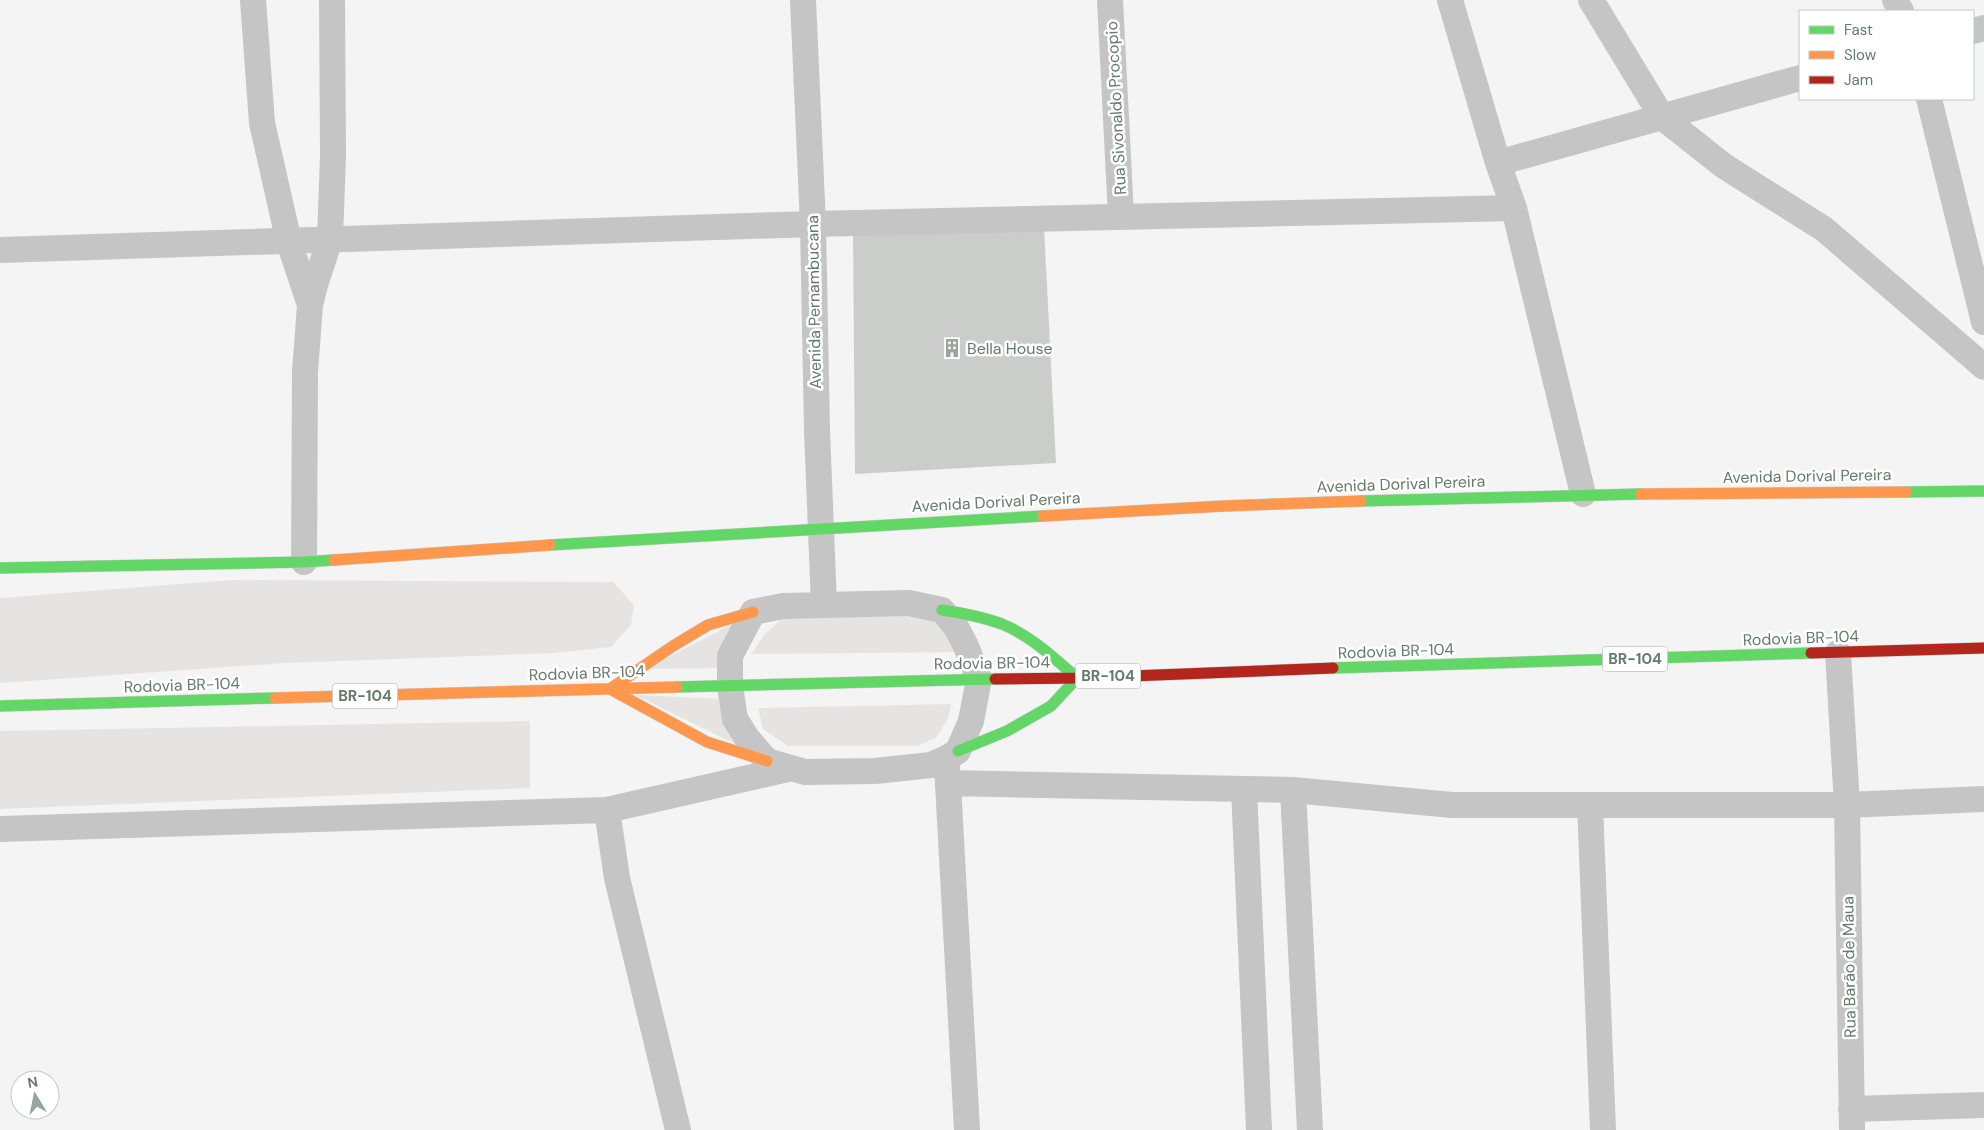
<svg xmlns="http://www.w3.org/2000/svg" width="1984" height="1130" font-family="'DM Sans',sans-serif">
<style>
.green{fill:#e6e4e2}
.building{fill:#cbcdcb}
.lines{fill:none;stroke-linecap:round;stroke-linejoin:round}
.fast-casing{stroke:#ced0ce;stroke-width:12}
.slow-casing{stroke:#ced0ce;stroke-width:12}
.jam-casing{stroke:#ced0ce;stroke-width:12}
.street{stroke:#c4c5c4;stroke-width:26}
.fast{stroke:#63d668;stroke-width:11}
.slow{stroke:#ff974d;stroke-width:11}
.jam{stroke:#b3261e;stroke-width:11}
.labels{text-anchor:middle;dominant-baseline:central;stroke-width:5;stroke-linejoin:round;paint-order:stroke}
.shield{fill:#fff;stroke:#92a397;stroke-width:1}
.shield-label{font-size:15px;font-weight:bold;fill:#647b6b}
.street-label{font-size:16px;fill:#647b6b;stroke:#fff}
.poi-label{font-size:16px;fill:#647b6b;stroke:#fff;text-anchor:start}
</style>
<rect width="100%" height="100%" fill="#f5f4f4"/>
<path class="green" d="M231 580 613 582 634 605 631 625 611 647 554 653 286 663 0 683V598Z
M928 616 942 626 956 652 751 654 764 635 784 617Z
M744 618 725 668 646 669Z
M635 695 723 699 750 751Z
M951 704 948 718 937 737 918 746H788L763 729 758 708Z
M530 721V788L0 809V731Z"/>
<path class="building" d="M1044 227 1056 463 855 474 853 233Z"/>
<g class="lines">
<g class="fast-casing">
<path id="fast" d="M1906 492 1984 491
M1361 501 1641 494
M550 545 1043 516
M0 568 304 562 334 560
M942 610C962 613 983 617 1002 624 1031 636 1054 658 1077 678L1051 706 1007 731 958 751
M1333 668 1811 653
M677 687 995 679
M0 706 275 698"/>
</g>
<g class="slow-casing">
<path id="slow" d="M1641 494 1906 492
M1043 516 1224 506 1361 501
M334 560 550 545
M753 612 708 625 673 646 610 689 707 742 767 761
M275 698 677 687"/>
</g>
<g class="jam-casing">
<path id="jam" d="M1811 653 1984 648
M995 679 1080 678 1333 668"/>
</g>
<path class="street" d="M253 0 262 123 289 242 310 305
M803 0 813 224 817 431 824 605
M1110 0 1121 216
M1450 0 1498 163 1514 208 1583 494
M1591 0 1662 117 1724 166 1824 229 1984 367
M1895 0 1901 11
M1973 31 1984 28
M1929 99 1984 322
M1498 163 1800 78
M0 250 813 224 1514 208
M304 562 305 372 310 305 315 285 330 239 333 156 332 0
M909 603 942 610 956 627 966 646 979 679 971 721 958 751 947 758 931 765 875 771 805 772 767 761 747 738 735 719 730 686V656L753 612 783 606Z
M1838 653 1847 805 1852 1130
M947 766 967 1130
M948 783 1293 790 1452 805H1847L1984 799
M1244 789 1259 1130
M1293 790 1310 1130
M1590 805 1603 1130
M0 829 607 810
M1851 1109 1984 1105
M678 1130 617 878 607 810 792 768"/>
<use href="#fast" class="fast"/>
<use href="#slow" class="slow"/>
<use href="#jam" class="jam"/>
</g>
<defs>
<g id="building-bare" transform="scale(1.5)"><path d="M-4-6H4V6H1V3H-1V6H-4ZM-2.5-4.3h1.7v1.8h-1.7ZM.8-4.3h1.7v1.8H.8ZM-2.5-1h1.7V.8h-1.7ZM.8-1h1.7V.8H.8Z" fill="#97a59b" stroke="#fff" stroke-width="2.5" paint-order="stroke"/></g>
</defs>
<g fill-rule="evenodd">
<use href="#building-bare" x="952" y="348"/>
</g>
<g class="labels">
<g class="shield">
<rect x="1602.5" y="646.5" width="65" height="25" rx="4"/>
<rect x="1075.5" y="663.5" width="65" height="25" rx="4"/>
<rect x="332.5" y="683.5" width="65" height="25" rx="4"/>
</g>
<g class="shield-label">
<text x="1635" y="659">BR-104</text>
<text x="1108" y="676">BR-104</text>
<text x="365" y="696">BR-104</text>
</g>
<g class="street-label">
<text transform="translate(1116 108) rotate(-93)">Rua Sivonaldo Procopio</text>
<text transform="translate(814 302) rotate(-91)">Avenida Pernambucana</text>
<text transform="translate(1807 476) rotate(-1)">Avenida Dorival Pereira</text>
<text transform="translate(1401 484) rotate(-2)">Avenida Dorival Pereira</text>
<text transform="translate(996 502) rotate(-3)">Avenida Dorival Pereira</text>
<text transform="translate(1801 638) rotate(-2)">Rodovia BR-104</text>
<text transform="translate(1396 651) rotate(-2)">Rodovia BR-104</text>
<text transform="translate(992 663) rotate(-1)">Rodovia BR-104</text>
<text transform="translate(587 673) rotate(-2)">Rodovia BR-104</text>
<text transform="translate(182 685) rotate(-2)">Rodovia BR-104</text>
<text transform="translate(1849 967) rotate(-91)">Rua Barão de Maua</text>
</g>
<g class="poi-label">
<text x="967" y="348">Bella House</text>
</g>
</g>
<rect x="1799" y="10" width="175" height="90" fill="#ffffff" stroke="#c1cac4"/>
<rect x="1809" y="26" width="25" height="8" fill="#63d668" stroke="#c1cac4"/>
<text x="1844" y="35" font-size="15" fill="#647b6b">Fast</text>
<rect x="1809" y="51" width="25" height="8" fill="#ff974d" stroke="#c1cac4"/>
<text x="1844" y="60" font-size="15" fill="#647b6b">Slow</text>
<rect x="1809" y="76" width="25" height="8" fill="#b3261e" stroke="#c1cac4"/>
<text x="1844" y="85" font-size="15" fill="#647b6b">Jam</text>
<g transform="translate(35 1095) rotate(350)"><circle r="24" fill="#ffffff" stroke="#c1cac4"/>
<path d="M0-4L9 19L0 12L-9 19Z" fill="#97a59b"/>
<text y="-8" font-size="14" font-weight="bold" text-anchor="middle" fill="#647b6b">N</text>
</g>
</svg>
